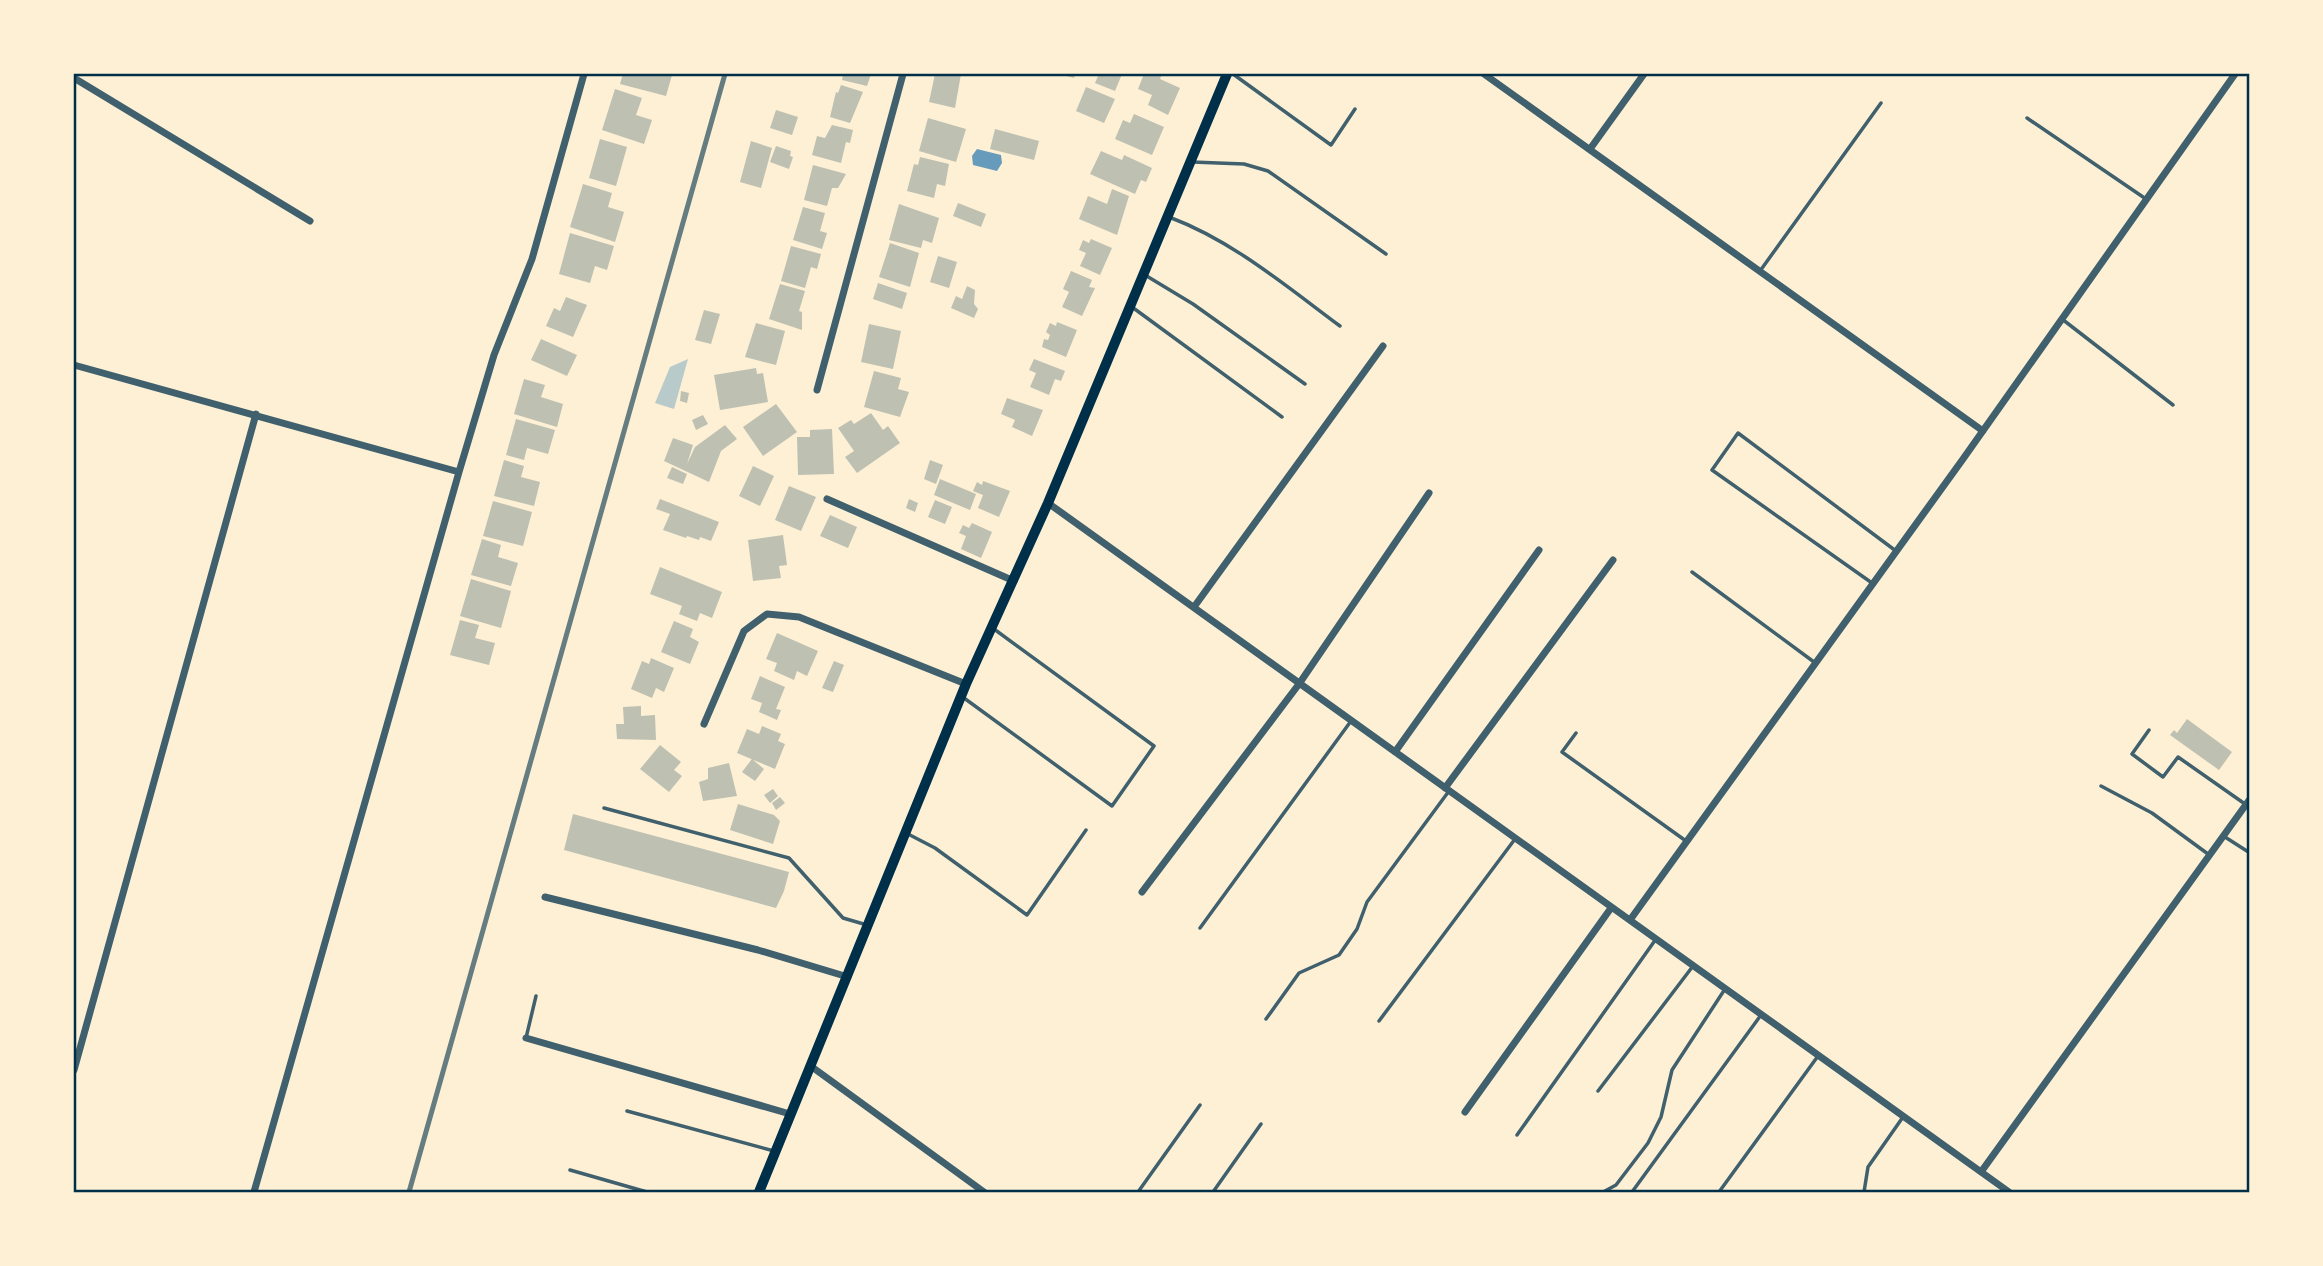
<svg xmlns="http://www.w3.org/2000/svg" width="2323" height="1266" font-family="'Asap Condensed',sans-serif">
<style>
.green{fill:#b9caca}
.water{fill:#669bbc}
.building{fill:#bec0b2}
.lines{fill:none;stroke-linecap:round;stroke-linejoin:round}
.service{stroke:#3f606c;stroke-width:3.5}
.minor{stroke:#3f606c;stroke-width:7}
.secondary{stroke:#003049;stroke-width:10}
.rail{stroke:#657d81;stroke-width:5}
.neatline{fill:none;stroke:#003049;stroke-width:2.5}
</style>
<rect width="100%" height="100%" fill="#fdf0d5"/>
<path class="green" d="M688 359 674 409 655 403 670 367Z"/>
<path class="water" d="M977 149 1001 155 1002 163 997 171 973 165 972 156Z"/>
<path class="building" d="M623 74H666L672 75 666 96 620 84Z
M843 74H871L867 86 842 80Z
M935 74H961L955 108 929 102Z
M1058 74H1075L1074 78Z
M1099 74H1122L1115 91 1095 83Z
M1144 74H1162L1160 79 1180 88 1168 115 1148 105 1152 95 1138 89Z
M841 85 863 92 850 123 830 117 836 92 838 93Z
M1086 87 1115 99 1104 123 1076 111Z
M615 89 642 98 636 115 652 120 644 144 602 130Z
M776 110 798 117 792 135 770 128Z
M1134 114 1164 127 1152 155 1115 139 1123 120 1130 123Z
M928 118 966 129 956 162 919 151Z
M832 125 853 130 850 143 846 142 841 163 812 155 817 136 825 138Z
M995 129 1039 141 1034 160 990 149Z
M600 139 627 147 616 186 589 178Z
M751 141 772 148 761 188 740 182Z
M776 146 791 151 790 156 793 157 789 169 770 162Z
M1101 151 1122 160 1124 155 1152 168 1146 182 1141 180 1135 194 1090 174Z
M920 157 949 164 945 186 937 184 934 198 907 191 914 164 918 165Z
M813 165 846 174 838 188H832L827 206 804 200Z
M583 184 612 193 608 207 624 212 615 242 570 227Z
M1112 189 1129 196 1117 235 1079 219 1088 196 1107 204Z
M958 203 986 214 981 227 953 216Z
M899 204 939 218 932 243 923 240 921 248 889 240Z
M803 207 825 213 820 231 827 233 822 249 793 240Z
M570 233 614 246 607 270 595 266 590 283 559 274Z
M1091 239 1112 248 1100 275 1080 266 1086 253 1079 250 1083 240 1089 243Z
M890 243 919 253 910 287 879 277Z
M791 246 821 254 817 269 811 267 805 288 781 281Z
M938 256 957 262 949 288 930 282Z
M1071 271 1092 280 1089 287 1095 288 1082 316 1062 307 1069 292 1063 289Z
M878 283 907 293 902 309 873 299Z
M780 284 805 291 799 311 802 312V330L769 319Z
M967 286 975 290 974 304 978 309 974 318 951 308 956 296 962 299Z
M566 297 587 305 573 337 546 326 554 308 560 311Z
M704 310 720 314 711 344 695 340Z
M1057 322 1077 330 1066 357 1042 347 1044 339 1048 340 1050 335 1046 332 1050 323 1056 326Z
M756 323 785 331 776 365 745 357Z
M869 324 901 331 893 369 861 362Z
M541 339 577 355 567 376 531 360Z
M1034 359 1065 371 1061 381 1055 379 1049 395 1030 387 1036 373 1029 370Z
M756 368 757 374 763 373 768 402 720 410 714 375Z
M874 371 901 378 898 389 909 392 900 417 864 407Z
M524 379 545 385 541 397 563 404 557 427 514 414Z
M681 391 689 393 687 403 680 401Z
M1007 398 1043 410 1032 436 1012 427 1015 420 1001 414Z
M776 404 797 432 763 456 743 427Z
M871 413 883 430 888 426 900 443 857 473 845 457 854 451 838 428 851 420 854 424Z
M703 415 708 424 696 430 692 420Z
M516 419 555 430 548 454 527 448 524 460 506 455Z
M725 425 737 439 721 451 709 482 664 461 673 438 693 445 687 464 695 447Z
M832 429 834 474 798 475 797 437H810V430Z
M504 460 524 466 521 477 540 482 534 506 494 496Z
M930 460 943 465 936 484 924 479Z
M753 466 774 476 760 506 739 496Z
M672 467 687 474 683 484 667 478Z
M940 479 976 494 970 510 934 495Z
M983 481 1010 491 999 517 978 508 983 495 973 491 977 482 982 485Z
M789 486 816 497 801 531 775 520Z
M660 499 719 522 711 541 700 537 699 540 687 536 686 538 663 530 670 514 656 509Z
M909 499 918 503 915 512 906 508Z
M935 500 952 507 945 524 928 517Z
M493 501 532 512 523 546 483 536Z
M830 515 857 527 848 548 820 536Z
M972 523 992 532 981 558 961 549 966 536 959 533 963 525 969 528Z
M783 535 787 565 779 566 781 578 753 581 748 540Z
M482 539 501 545 498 557 518 563 511 586 471 575Z
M660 567 722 592 712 618 700 613 697 621 679 614 682 606 650 594Z
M471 579 511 591 501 628 460 616Z
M460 620 479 625 475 638 495 643 489 665 450 655Z
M674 621 693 629 690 637 699 642 690 664 661 652Z
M777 633 818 651 807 676 797 671 794 680 774 671 777 663 766 659Z
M651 658 674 668 664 692 656 688 652 698 631 689 642 661 649 664Z
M834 661 844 665 833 692 822 688Z
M760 676 785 687 776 709 781 710 777 720 759 712 762 703 751 699Z
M641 706V716L655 715 656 740 617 739 616 724H624L623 707Z
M2187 719 2232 752 2219 770 2170 735 2174 730 2177 733Z
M762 726 781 734 778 741 785 744 775 769 737 753 747 729 759 734Z
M660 745 681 762 674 770 682 776 669 792 640 769Z
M752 759 764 769 755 781 742 772Z
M729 763 737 796 703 801 699 782 708 779V768Z
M773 789 778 796 770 803 764 795Z
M780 797 785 803 776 810 772 803Z
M738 804 774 815 780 821 773 844 730 830Z
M573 814 789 872 784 891 776 908 564 850Z"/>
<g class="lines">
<path class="service" d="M1233 74 1331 145 1355 109
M2027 118 2146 199
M1192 162 1244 164 1268 171 1386 254
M1169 217C1233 241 1286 286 1340 326
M1760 271 1881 103
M1145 275 1193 304 1305 384
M1132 307 1282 417
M2062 319 2173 405
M1692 572 1814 662
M1872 583 1712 470 1738 433 1896 551
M964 698 1112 806 1154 746 994 629
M2149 730 2132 754 2163 777 2178 757 2245 804
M1576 733 1562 752 1686 841
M2101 786 2152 813 2208 854
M604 808 789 858 843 918 867 925
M908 834 935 848 1027 915 1086 830
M2225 837 2250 853
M1200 928 1351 721
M1266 1019 1299 973 1339 955 1357 929 1367 902 1449 791
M1379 1021 1515 839
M526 1038 536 996
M1598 1091 1693 966
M627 1111 774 1151
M1517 1135 1656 939
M570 1170 647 1192
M1605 1191 1616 1185 1648 1143 1661 1117 1672 1070 1725 989
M1138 1192 1200 1105
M1213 1192 1261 1124
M1632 1192 1761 1015
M1719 1192 1818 1056
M1864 1192 1868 1167 1903 1117"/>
<path class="minor" d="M1484 74 1983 431
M74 78 310 221
M1590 149 1644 74
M74 365 459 472
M817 390 903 74
M827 499 1014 581
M1048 503 2009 1192
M1194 607 1383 346
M704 724 744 631 767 614 799 617 966 684
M1395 752 1539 550
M1445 788 1613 560
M1142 892 1299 684 1429 493
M545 897 758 950 848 977
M1630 920 1963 459 2235 74
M526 1038 790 1114
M812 1067 984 1192
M74 1070 256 414
M1465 1112 1611 908
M1981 1172 2250 799
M254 1192 459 472 494 355 532 259 584 74"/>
<path class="secondary" d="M759 1192 966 684 1048 503 1227 74"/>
<path class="rail" d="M409 1192 725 74"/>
</g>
<rect width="2323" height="1266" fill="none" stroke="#fdf0d5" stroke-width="150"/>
<rect x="75" y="75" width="2173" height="1116" class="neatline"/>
</svg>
